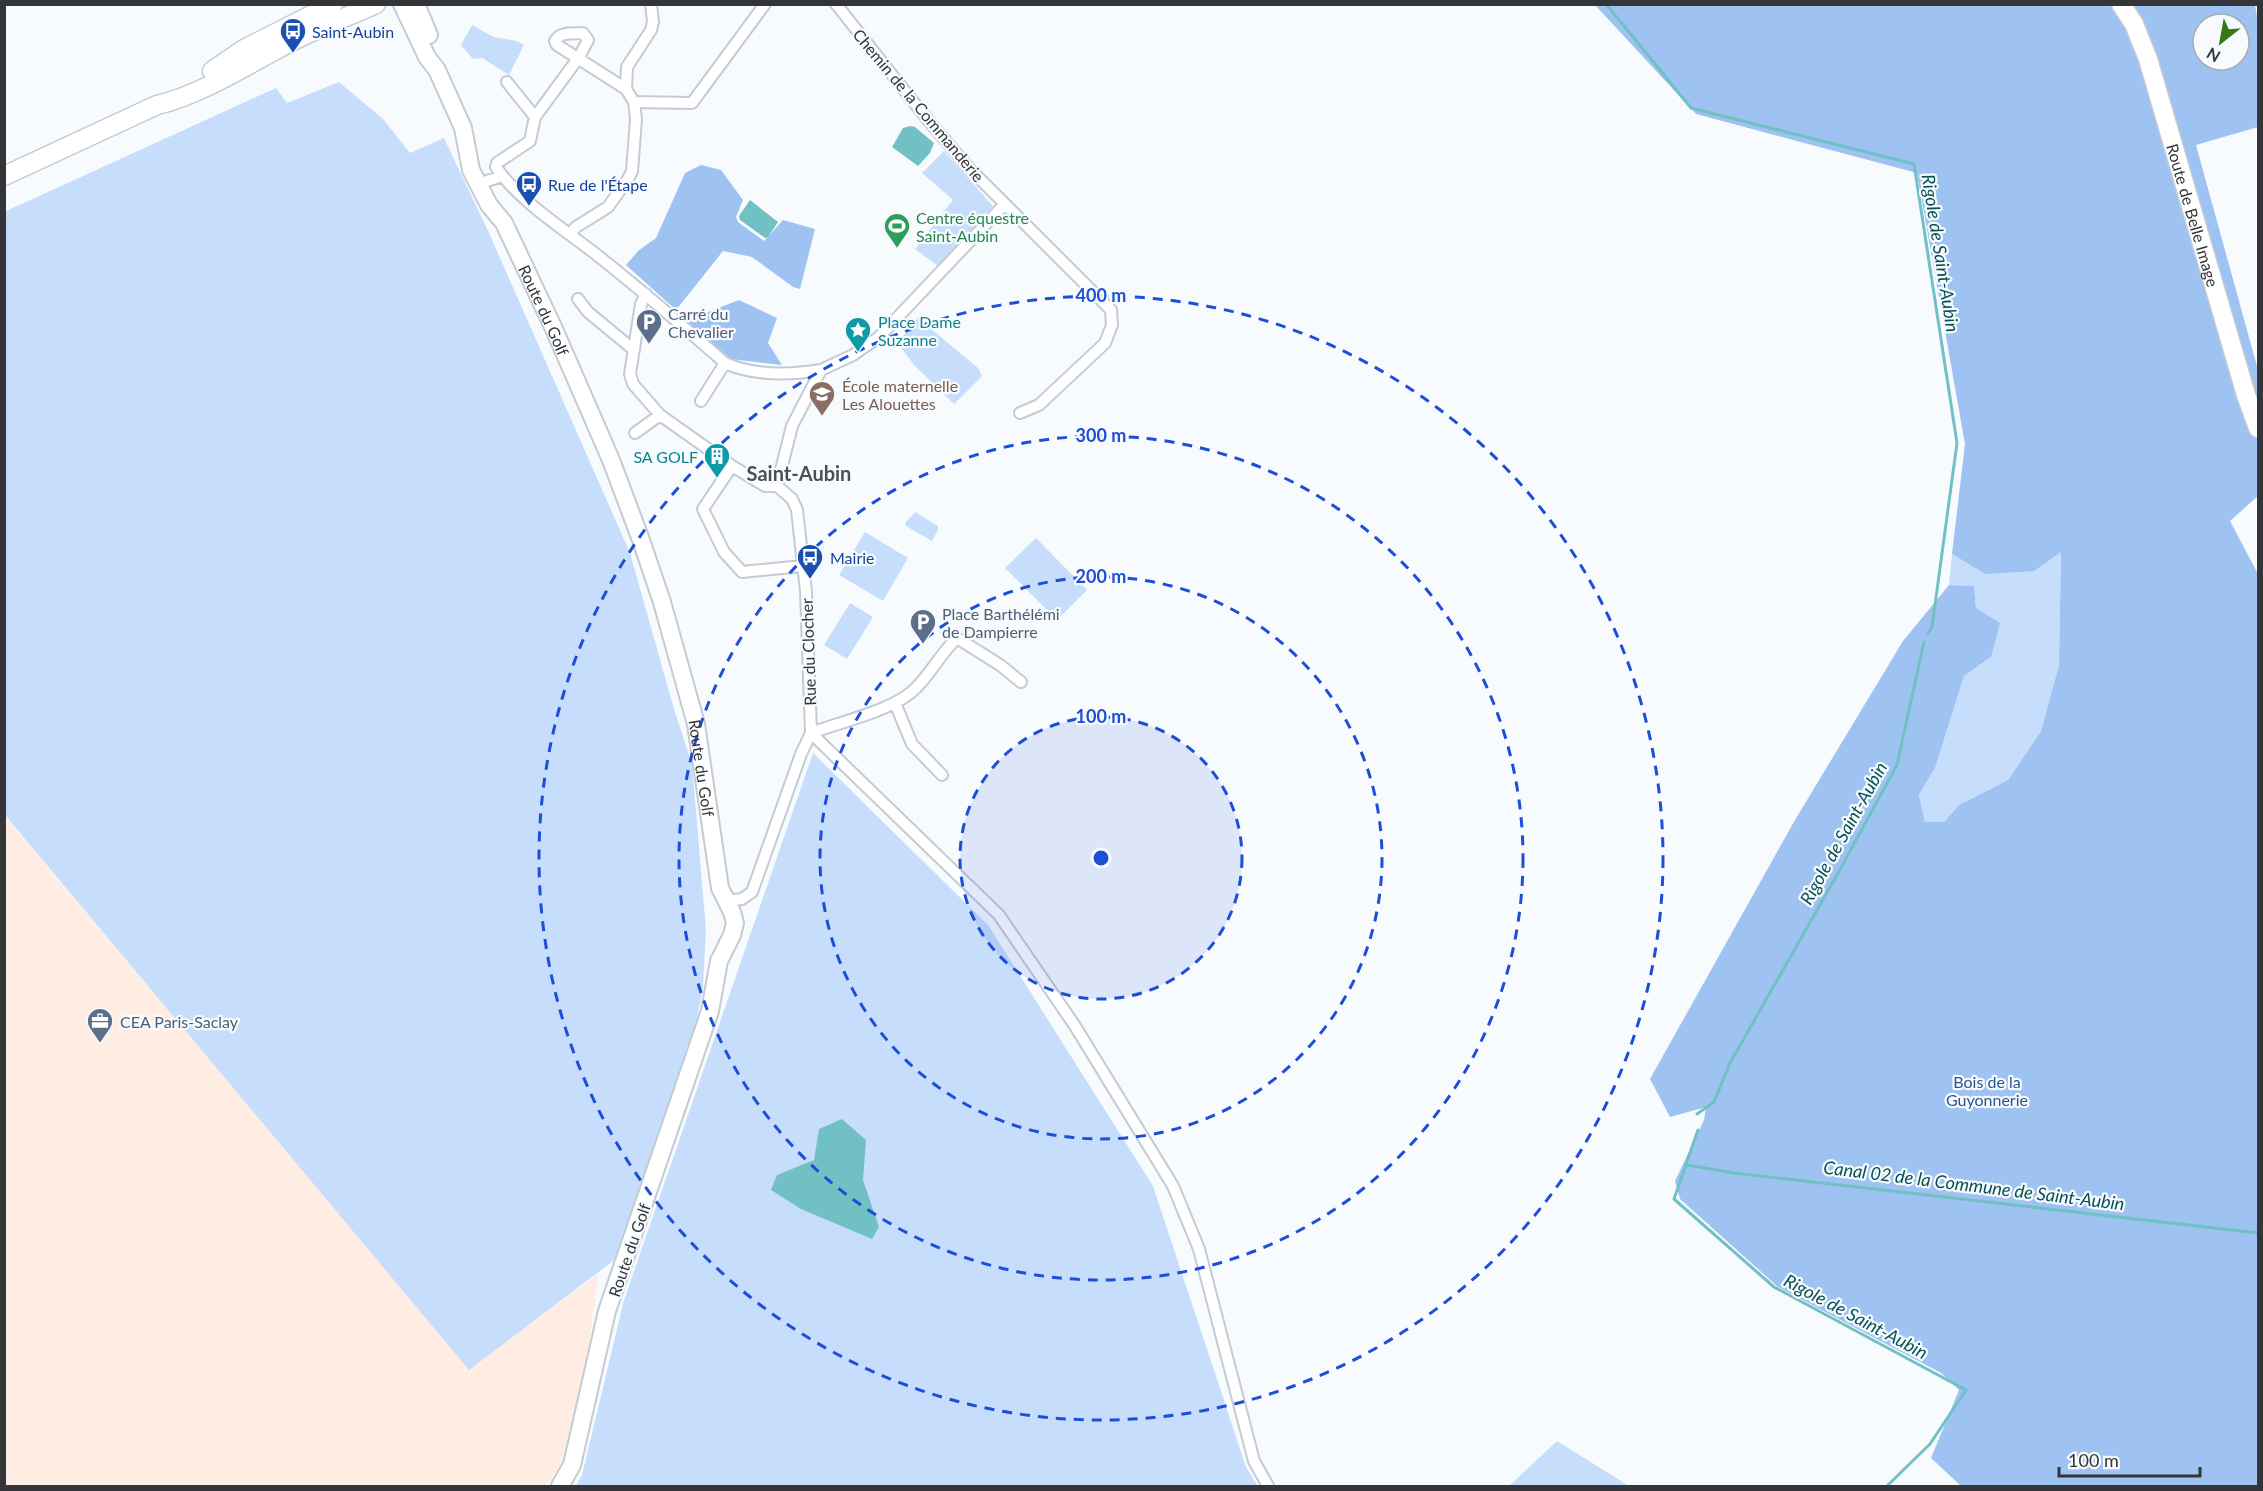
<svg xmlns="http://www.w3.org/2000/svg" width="2263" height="1491" font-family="Lato,sans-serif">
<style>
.industrial{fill:#ffede3}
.green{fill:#c6defc}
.forest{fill:#9ec2f2;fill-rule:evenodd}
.water{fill:#71c0c4}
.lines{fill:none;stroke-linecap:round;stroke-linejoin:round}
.stream{stroke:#71c0c4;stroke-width:3}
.street-casing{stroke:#c5cbd3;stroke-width:14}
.secondary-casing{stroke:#c5cbd3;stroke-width:20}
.primary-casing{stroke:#c5cbd3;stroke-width:21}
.street{stroke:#fff;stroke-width:10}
.secondary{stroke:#fff;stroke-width:16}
.primary{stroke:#fff;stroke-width:18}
.ring{fill:none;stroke:#1d4ed8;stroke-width:3;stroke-dasharray:10 8}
.labels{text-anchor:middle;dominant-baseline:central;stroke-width:4.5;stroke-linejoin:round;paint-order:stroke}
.transit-label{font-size:16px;fill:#164399;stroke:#f8fbfe;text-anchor:start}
.street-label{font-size:16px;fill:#333538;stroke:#f8fbfe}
.leisure-label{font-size:16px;fill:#27864d;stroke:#f8fbfe;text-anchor:start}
.service-label{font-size:16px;fill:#4e5e75;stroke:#f8fbfe;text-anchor:start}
.culture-label{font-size:16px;fill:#0d838f;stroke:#f8fbfe;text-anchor:start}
.education-label{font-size:16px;fill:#785e54;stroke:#f8fbfe;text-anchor:start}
.park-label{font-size:16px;fill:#285691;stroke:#f8fbfe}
.water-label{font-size:18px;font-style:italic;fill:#065154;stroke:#f8fbfe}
.quarter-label{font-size:20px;font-weight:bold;fill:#4a4f56;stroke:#f8fbfe}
.centre{fill:#1d4ed8;stroke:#f8fbfe;stroke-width:3}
.ring-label{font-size:18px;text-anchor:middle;font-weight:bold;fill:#1d4ed8;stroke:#f8fbfe;stroke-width:4.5;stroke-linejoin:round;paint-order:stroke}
</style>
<rect width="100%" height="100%" fill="#f8fbfe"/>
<path class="industrial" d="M4 815 469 1369 599 1273 584 1378 564 1456 558 1469 545 1486H5Z"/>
<path class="green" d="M472 25 494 37 517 41 524 45 509 75 482 58 473 59 461 45Z
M339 82 383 119 410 153 444 138 489 233 630 553 674 709 692 764 706 930 703 987 694 1035 617 1258 469 1370 5 815 4 212 276 88 287 103Z
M944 151 993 206 938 266 915 249 953 200 922 173Z
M918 318 978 368 982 376 954 404 915 366 897 343Z
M915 512 938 526V530L932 541 906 526 905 523Z
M865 532 908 558 883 601 839 575Z
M1036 538 1087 590 1057 620 1005 568Z
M2061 551 2059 665 2041 731 2008 780 1959 805 1944 822H1925L1919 795 1935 768 1964 676 1991 657 1976 608 1974 586 1949 585 1952 554 1985 574Z
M850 603 873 617 847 659 824 645Z
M813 753 988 925 1153 1186 1246 1467 1258 1486H576L582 1475 624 1300Z
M1557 1441 1629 1486H1509Z"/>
<path class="forest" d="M1595 5H2255L2258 22V127L2196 145 2258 370V496L2230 521 2258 574V1486H1961L1931 1458 1959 1390 1941 1373 1778 1287 1680 1199 1675 1181 1704 1120 1706 1107 1670 1117 1650 1079 1795 820 1903 641 1949 585 1974 586 1976 608 2000 623 1991 657 1964 676 1935 768 1919 795 1925 822H1944L1959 805 2008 780 2041 731 2059 665 2061 552 2034 571 1985 574 1952 554 1965 444 1917 173 1696 114ZM2203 24H2239V60H2203Z
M701 165 721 170 743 200 736 217 738 222 764 241 783 220 815 229 800 289 793 287 752 257 723 251 676 310 626 265 638 251 656 238 685 173Z
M739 300 777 318 768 343 782 365 731 359 719 351 685 321Z"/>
<path class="water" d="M910 126 915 127 934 143 930 153 918 166 892 147 903 128Z
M750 200 778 222 768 237 765 238 740 220 739 216Z
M842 1119 866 1140 863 1180 879 1227 872 1239 801 1209 771 1190 777 1175 814 1160 819 1129Z"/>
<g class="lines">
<path class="stream" d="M1606 4 1691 108 1914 164 1957 443 1932 627 1928 634
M1697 1114 1714 1102 1730 1063 1837 875 1897 765 1924 642
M1698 1130 1674 1199 1774 1287 1966 1390 1930 1444 1887 1486
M1687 1165 1734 1173 2258 1233"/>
<g class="street-casing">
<path id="street" d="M836 4 927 119 969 168 1111 310 1112 325 1105 343 1039 405 1020 413
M507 82 535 117
M626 89 557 45 555 41C561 31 573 34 583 33L588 40 579 57 535 117 530 141 497 163 496 167C519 201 565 230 597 255 641 290 683 326 725 363 754 376 790 375 821 370
M634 102 692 103 765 4
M478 184 502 176
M570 234 576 227 608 207 628 179 632 171 636 119 634 102 626 89 627 67 651 30 653 22 651 4
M646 294 641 304 630 374 633 384 660 415 732 466 765 486H777
M578 299 588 312 634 350
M701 401 725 363
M635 433 660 415
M732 466 703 509 724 552 742 572 803 566
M895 703 912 744 942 775
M811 733 999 915 1075 1026 1173 1186 1199 1249 1254 1461 1268 1486
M811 733C840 722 895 710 916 688 931 673 941 653 957 638L1000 665 1021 682
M726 901 742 899 752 892 801 754 811 733 806 591 797 510 792 499 777 486 792 426 821 370 853 355 879 337 1004 205"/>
</g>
<g class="secondary-casing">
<g id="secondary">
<path id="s1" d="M402 4 427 57 437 70 463 128 471 170 489 205 504 223 554 329 611 460 641 540 662 602 696 724 720 888 732 912 735 923 732 935 719 961 710 1011 607 1311 572 1465 560 1486"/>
<path d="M416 4 429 35"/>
</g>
</g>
<g class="primary-casing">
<g id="primary">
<path id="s2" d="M2121 4 2134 24 2148 59 2246 395 2258 428"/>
<path d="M212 71 244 49 333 4"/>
<path d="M4 176 157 105C201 95 250 63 291 42 318 28 347 17 376 4"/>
</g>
</g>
<use href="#street" class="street"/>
<use href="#secondary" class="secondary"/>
<use href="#primary" class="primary"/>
</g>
<circle cx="1101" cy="858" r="141" fill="#1d4ed8" fill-opacity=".12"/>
<g class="ring">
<circle cx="1101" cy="858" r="141"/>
<circle cx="1101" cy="858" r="281"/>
<circle cx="1101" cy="858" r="422"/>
<circle cx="1101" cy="858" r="562"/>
</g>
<defs>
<g id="bus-pin" transform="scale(1.35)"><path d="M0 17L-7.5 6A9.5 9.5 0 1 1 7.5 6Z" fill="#1a4fb4" stroke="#f8fbfe"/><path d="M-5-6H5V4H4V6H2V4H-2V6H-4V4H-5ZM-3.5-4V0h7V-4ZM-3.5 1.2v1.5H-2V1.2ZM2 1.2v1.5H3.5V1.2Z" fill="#fff"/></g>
<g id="stadium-pin" transform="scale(1.35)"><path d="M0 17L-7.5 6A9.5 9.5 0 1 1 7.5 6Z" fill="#2e9e5b" stroke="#f8fbfe"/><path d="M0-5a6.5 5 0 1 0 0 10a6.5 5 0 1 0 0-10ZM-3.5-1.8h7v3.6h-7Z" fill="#fff"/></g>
<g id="parking-pin" transform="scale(1.35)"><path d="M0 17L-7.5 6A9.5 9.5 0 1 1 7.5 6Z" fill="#5c6f8a" stroke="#f8fbfe"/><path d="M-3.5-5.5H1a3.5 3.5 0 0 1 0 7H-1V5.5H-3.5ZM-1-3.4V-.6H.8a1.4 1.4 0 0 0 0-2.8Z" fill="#fff"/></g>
<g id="sight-pin" transform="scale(1.35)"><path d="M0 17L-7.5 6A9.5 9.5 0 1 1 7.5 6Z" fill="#0f9aa8" stroke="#f8fbfe"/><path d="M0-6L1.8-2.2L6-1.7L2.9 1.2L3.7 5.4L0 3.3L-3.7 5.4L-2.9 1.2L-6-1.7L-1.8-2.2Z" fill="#fff"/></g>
<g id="school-pin" transform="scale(1.35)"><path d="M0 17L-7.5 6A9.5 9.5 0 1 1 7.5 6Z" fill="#8d6e63" stroke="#f8fbfe"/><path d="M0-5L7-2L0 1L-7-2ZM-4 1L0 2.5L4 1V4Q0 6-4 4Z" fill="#fff"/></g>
<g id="building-pin" transform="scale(1.35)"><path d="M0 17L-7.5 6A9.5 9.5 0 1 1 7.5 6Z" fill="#0f9aa8" stroke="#f8fbfe"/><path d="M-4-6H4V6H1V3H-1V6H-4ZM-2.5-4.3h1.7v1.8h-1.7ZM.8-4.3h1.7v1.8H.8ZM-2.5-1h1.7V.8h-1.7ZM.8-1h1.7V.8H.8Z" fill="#fff"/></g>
<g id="office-pin" transform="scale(1.35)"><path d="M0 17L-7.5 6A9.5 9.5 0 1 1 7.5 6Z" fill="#5c6f8a" stroke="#f8fbfe"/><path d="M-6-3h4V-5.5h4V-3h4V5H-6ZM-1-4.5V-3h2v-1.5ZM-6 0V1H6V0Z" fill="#fff"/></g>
</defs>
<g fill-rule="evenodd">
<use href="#bus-pin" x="293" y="31"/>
<use href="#bus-pin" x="529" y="184"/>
<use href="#stadium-pin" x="897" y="226"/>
<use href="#parking-pin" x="649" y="322"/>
<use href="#sight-pin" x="858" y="330"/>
<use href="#school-pin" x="822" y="394"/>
<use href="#building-pin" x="717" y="456"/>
<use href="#bus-pin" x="810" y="557"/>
<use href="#parking-pin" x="923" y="622"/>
<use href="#office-pin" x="100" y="1021"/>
</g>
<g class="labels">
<g class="transit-label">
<text x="312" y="31">Saint-Aubin</text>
<text x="548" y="184">Rue de l'Étape</text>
<text x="830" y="557">Mairie</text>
</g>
<g class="street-label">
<text transform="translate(919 105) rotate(50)">Chemin de la Commanderie</text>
<text stroke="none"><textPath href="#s2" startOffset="224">Route de Belle Image</textPath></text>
<text stroke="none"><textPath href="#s1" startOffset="340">Route du Golf</textPath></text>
<text transform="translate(808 652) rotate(-92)">Rue du Clocher</text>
<text stroke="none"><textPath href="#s1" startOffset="826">Route du Golf</textPath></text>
<text transform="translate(629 1250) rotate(-71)">Route du Golf</text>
</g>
<g class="leisure-label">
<text x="916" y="217">Centre équestre<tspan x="916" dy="18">Saint-Aubin</tspan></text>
</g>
<g class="service-label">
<text x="668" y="313">Carré du<tspan x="668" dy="18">Chevalier</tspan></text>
<text x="942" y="613">Place Barthélémi<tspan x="942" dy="18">de Dampierre</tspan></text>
<text x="120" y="1021">CEA Paris-Saclay</text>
</g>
<g class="culture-label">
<text x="878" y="321">Place Dame<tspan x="878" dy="18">Suzanne</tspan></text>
<text x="698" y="456" text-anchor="end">SA GOLF</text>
</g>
<g class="education-label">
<text x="842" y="385">École maternelle<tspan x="842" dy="18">Les Alouettes</tspan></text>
</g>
<g class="park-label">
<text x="1987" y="1081">Bois de la<tspan x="1987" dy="18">Guyonnerie</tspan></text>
</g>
<g class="water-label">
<text transform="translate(1941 253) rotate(81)">Rigole de Saint-Aubin</text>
<text transform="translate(1843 833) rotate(-61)">Rigole de Saint-Aubin</text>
<text transform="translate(1974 1185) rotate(7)">Canal 02 de la Commune de Saint-Aubin</text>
<text transform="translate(1856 1316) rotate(28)">Rigole de Saint-Aubin</text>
</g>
<g class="quarter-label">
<text x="799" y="473">Saint-Aubin</text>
</g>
</g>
<circle cx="1101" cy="858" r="9" class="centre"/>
<g class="ring-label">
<text x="1101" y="302">400 m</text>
<text x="1101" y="442">300 m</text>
<text x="1101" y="583">200 m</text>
<text x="1101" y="723">100 m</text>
</g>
<rect width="2263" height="1491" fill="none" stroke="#333538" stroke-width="12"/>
<g transform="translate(2221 42) rotate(211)"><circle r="28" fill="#f8fbfe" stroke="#a9acaf" stroke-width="1.5"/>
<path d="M0-4.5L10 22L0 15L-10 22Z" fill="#357819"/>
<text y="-9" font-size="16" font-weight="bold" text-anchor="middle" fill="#333538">N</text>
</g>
<path d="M2059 1467v9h141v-9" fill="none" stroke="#333538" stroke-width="3"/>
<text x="2068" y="1467" font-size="18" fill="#333538" stroke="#f8fbfe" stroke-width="4.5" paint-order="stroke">100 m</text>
</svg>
